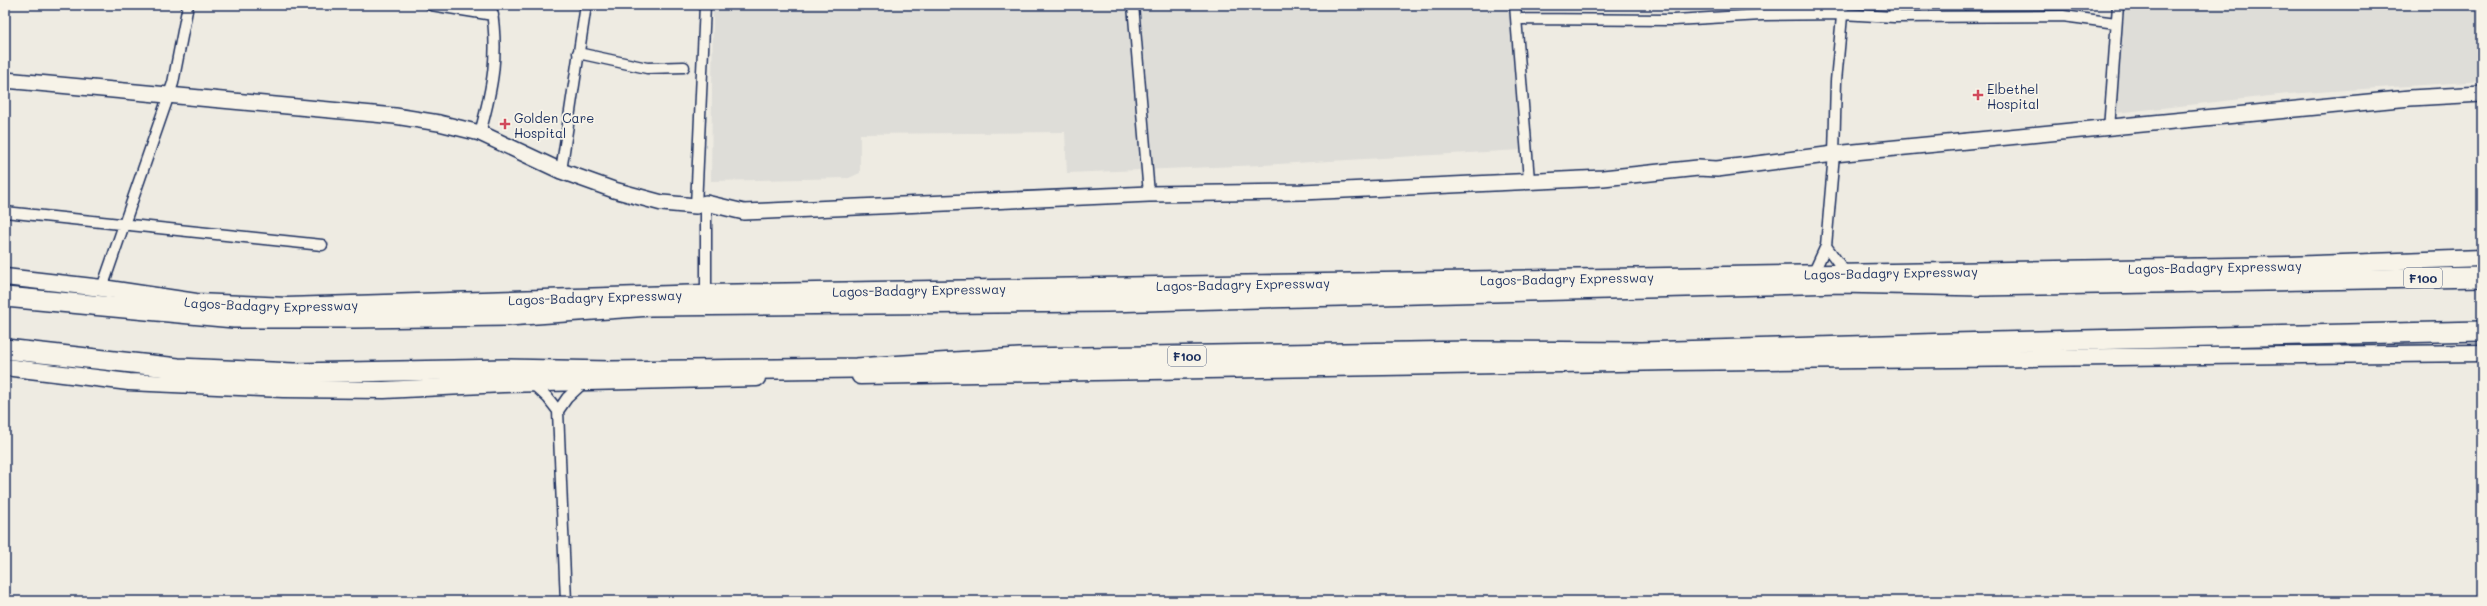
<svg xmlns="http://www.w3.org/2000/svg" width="2487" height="606" font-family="Mali,sans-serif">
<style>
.built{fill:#deddd8}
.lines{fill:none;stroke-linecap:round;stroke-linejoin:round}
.minor-casing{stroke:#1b2f5e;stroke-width:13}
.secondary-casing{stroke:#1b2f5e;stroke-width:18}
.primary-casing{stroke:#1b2f5e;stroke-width:19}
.motorway-casing{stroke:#1b2f5e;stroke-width:22}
.minor{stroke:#f7f3e8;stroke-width:10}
.secondary{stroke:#f7f3e8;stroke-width:15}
.primary{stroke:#f7f3e8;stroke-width:16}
.motorway{stroke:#f7f3e8;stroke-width:19}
.poi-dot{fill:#d1495b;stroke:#f7f3e8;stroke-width:1.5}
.labels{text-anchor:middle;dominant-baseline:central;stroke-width:3.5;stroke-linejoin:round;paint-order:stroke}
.shield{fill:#f7f3e8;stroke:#5d6a87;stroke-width:1}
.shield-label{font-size:12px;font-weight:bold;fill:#1b2f5e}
.poi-label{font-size:13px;fill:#1b2f5e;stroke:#f7f3e8;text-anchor:start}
.street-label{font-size:13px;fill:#1b2f5e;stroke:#f7f3e8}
</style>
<rect width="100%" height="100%" fill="#eeebe2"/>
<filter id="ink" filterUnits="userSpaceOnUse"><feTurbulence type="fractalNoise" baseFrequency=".025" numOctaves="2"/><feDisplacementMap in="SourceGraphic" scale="8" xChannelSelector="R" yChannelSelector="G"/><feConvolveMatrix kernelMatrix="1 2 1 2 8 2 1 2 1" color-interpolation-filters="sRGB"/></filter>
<g filter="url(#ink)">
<path class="built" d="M713 5H1509L1520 150 1262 165 1067 173 1065 132 860 134V173L849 178 711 181Z
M2119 5H2482V81L2288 94 2107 114Z"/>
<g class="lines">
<g class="minor-casing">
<path id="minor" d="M431 5 493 15
M1133 5 1149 194
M1515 5 1529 180
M1894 17 1895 5
M1517 19 1674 20 1762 15 1842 14 1894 17 2063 16 2116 23
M578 53 647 68 684 67
M2109 129 2118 5
M480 133C493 86 499 54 491 5
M561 171 586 5
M706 203V293
M696 206 705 5
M5 212 322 245
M1826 246 1845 272
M1814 272 1826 246 1834 154 1836 81 1843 5
M102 288 173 83 188 5
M532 383 548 398 558 411
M566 601 558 411 567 398 583 383"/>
</g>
<g class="secondary-casing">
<path id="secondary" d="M5 80 395 116 439 123 480 133 561 171 614 190 662 203 696 206 706 203 744 212 1149 194 1302 192 1603 178 1698 168 1717 169 1834 154 2410 98 2482 94"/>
</g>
<g class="primary-casing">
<g id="primary">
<path id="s1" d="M5 277 102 288 196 302 287 306 706 293 2287 265 2482 258"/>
<path d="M5 367 129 382 283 389 384 390 503 384 757 378"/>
<path d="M860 376 1672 362 2482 353"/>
</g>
</g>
<g class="motorway-casing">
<path id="motorway" d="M5 297 234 318H354L508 316 650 306 1107 302 1840 283 1980 286 2482 277
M5 349 178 368 294 373 506 369 610 371 856 368 1020 358 1472 351 1641 352 1952 343 2482 331"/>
</g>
<use href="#minor" class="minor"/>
<use href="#secondary" class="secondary"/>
<use href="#primary" class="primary"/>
<use href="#motorway" class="motorway"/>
</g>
</g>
<g class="poi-dot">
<path d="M1976 89h4v4h4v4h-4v4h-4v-4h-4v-4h4z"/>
<path d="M503 118h4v4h4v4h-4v4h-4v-4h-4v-4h4z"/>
</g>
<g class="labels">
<g class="shield">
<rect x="2404" y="268" width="38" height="20" rx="3"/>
<rect x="1168" y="346" width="38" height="20" rx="3"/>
</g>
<g class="shield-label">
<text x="2423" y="278">F100</text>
<text x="1187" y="356">F100</text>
</g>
<g class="poi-label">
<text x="1987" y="88">Elbethel<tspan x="1987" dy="15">Hospital</tspan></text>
<text x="514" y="117">Golden Care<tspan x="514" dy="15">Hospital</tspan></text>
</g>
<g class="street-label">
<text stroke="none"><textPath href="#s1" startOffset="2212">Lagos-Badagry Expressway</textPath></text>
<text stroke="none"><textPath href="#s1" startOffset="1888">Lagos-Badagry Expressway</textPath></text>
<text stroke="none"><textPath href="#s1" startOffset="1564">Lagos-Badagry Expressway</textPath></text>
<text stroke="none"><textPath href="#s1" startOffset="1240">Lagos-Badagry Expressway</textPath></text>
<text stroke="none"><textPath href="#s1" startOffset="916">Lagos-Badagry Expressway</textPath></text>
<text stroke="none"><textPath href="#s1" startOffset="592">Lagos-Badagry Expressway</textPath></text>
<text stroke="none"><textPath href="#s1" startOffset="268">Lagos-Badagry Expressway</textPath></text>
</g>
</g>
<rect width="2487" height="606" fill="none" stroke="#f7f3e8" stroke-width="20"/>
<rect x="10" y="10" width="2467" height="586" fill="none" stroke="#1b2f5e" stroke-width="1.5" filter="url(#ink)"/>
</svg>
